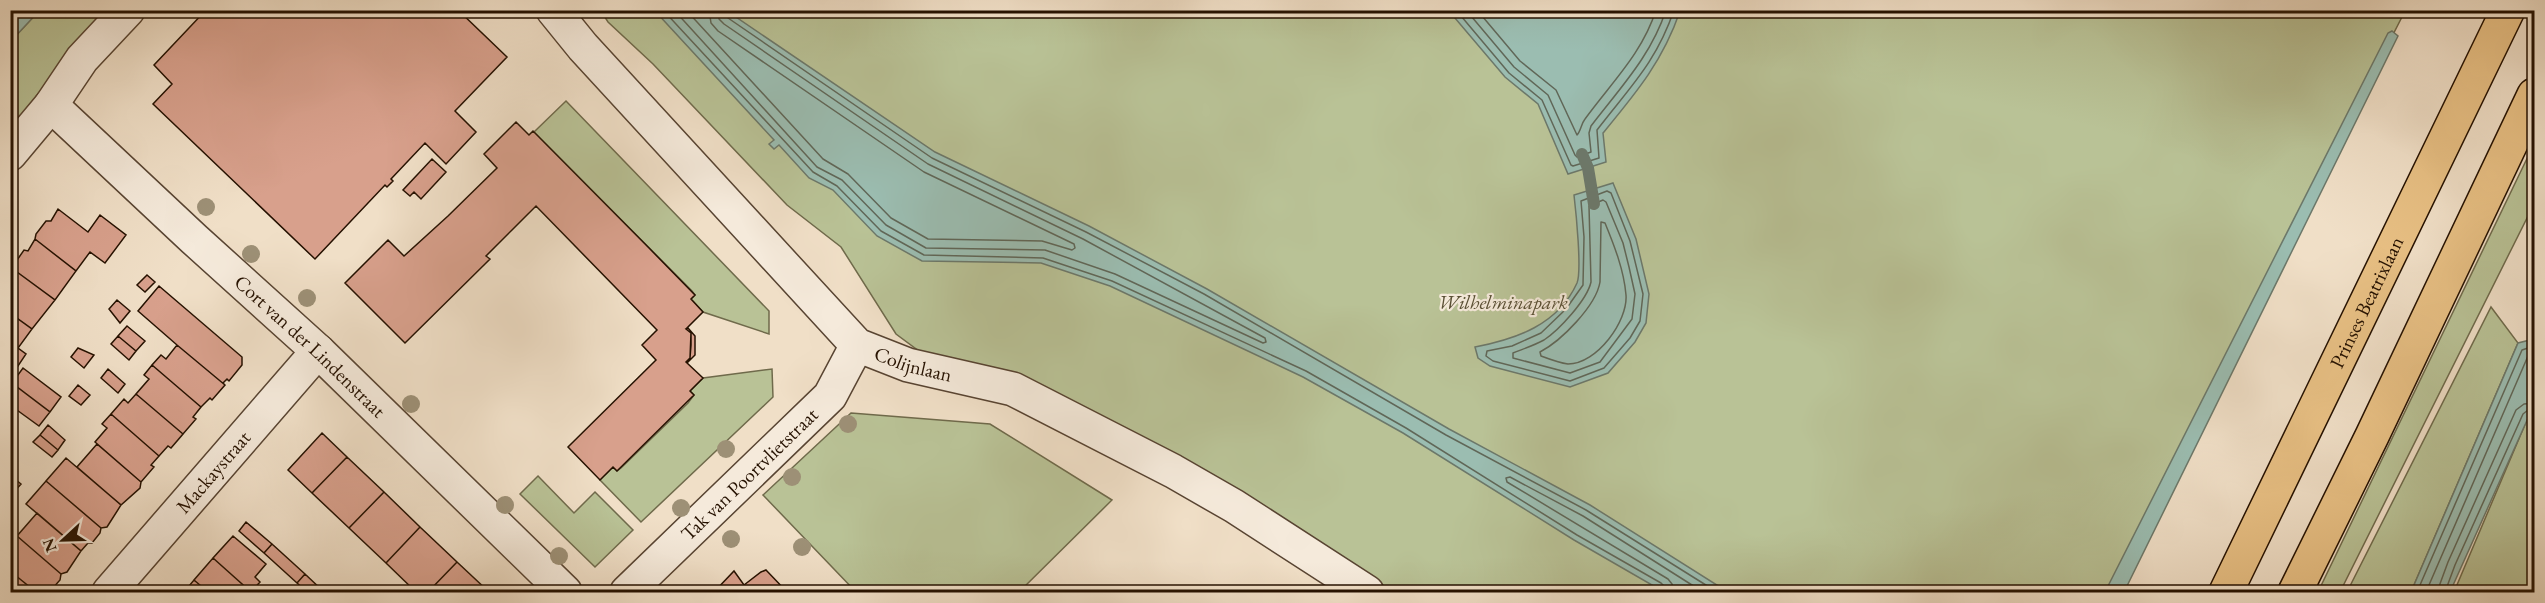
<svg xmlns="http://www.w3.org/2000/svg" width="2545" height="603" font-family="'EB Garamond',serif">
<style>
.green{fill:#b9c296;stroke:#6f6a4b;stroke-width:1.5}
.water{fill:#9bbdb1;stroke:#6c786a;stroke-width:1.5}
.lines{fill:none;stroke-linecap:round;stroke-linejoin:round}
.shore{stroke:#606758;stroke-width:1.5}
.stream{stroke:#6c786a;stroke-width:12}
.building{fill:#d8a08c;stroke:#251100;stroke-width:1.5}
.minor-casing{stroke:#584432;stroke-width:36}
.primary-casing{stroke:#251100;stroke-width:36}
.minor{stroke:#f5eadb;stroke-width:33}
.primary{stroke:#e8c084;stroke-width:33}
.tree{fill:#9d9076}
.labels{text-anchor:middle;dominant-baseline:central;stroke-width:4.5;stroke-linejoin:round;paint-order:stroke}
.park-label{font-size:20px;font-style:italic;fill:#594f34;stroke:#f5eadb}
.street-label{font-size:20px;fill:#251100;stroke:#f5eadb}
</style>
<rect width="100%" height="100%" fill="#f0dfc7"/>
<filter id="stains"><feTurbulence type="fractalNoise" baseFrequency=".00333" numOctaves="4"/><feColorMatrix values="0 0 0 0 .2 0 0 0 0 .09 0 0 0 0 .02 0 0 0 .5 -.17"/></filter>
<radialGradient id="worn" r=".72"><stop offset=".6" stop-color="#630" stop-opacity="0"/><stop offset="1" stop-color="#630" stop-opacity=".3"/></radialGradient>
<path class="green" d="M39 11H112L11 129V41Z
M601 11H2405L2193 426 2115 592H1390L1329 551 1065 398 1013 372 919 351 896 334 841 247 787 205 653 64 608 22Z
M566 101 769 311V334L703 312 691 299 695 295 692 291 534 132Z
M2534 144V204L2340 592H2318Z
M2491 307 2518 343 2411 592H2347Z
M772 369 773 397 641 522 600 480 613 467 617 471 621 468 688 403 694 395 690 391 703 378Z
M851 413 990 424 1112 500 1019 592H856L763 495Z
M2529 415 2534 418V585L2530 592H2454Z
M538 476 574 513 595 492 633 530 595 567 520 494Z"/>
<path class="water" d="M11 10 39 11 11 41 10 11Z
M1596 10 1601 12 1604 10 1680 11C1663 61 1636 93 1603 133L1606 162 1568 174 1538 104 1505 77 1449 11Z
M655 11H727L935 152 1089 226 1207 289 1449 429 1590 505 1728 592H1664L1574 540 1403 433 1303 377 1110 286 1041 263 922 261 877 236 833 190 809 178 779 145 774 149 769 144 774 140Z
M2392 31 2398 36 2124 592H2105L2388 33Z
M1613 183 1636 239 1649 294 1646 323 1635 342 1608 373 1570 387 1490 366 1478 358 1475 347C1516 339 1558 325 1577 283 1582 271 1576 212 1574 195Z
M2534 339V418L2529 416 2450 592H2411L2518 343Z"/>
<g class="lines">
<path class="shore" d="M663 10 813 172 837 186 881 231 924 255 1043 258 1112 281 1306 371 1406 428 1577 535 1661 583 1665 587 1666 592
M674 10 817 167 842 180 886 225 926 248 1045 250 1115 274 1263 343 1266 342 1265 338 1083 239 928 164 724 24 719 19 718 10
M686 10 823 159 848 174 891 218 928 239 1042 241 1072 250 1075 248 1074 244 924 172 718 31 711 23 709 10
M725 10 728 18 932 158 1086 232 1204 294 1446 435 1586 510 1717 592
M1456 10 1509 73 1542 100 1571 165 1573 166 1599 158 1597 130C1629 88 1656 63 1674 10
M1466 10 1514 67 1548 95 1575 155 1577 157 1591 152 1589 133 1591 126C1620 88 1651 56 1666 10
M1477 10 1520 61 1556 90 1577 135C1581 131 1581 124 1585 119 1611 83 1642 54 1656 10
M1607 191 1611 193 1630 241 1643 294 1640 321 1630 338 1604 368 1570 381 1493 361 1486 356 1487 351 1512 346 1541 333 1566 309 1583 285 1584 237 1581 201Z
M1603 200 1606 202 1623 243 1629 267 1635 294 1632 319 1600 362 1570 373 1513 358V353C1523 349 1535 345 1544 340 1559 330 1587 300 1591 282L1589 206Z
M1601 222 1605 223C1614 245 1624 270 1626 295 1628 321 1597 364 1568 364 1560 363 1549 359 1541 356L1540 352C1561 341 1596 306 1600 282Z
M1674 592 1672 584 1668 579 1507 482 1506 478 1510 477 1583 516 1703 592
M2417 592 2522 350 2534 346
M2426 592 2528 356 2534 353
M2437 592 2448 562 2516 410 2524 404 2534 403
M2445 592 2455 565 2523 414 2528 410 2534 411"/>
<path class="stream" d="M1582 154 1588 168 1594 204"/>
</g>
<path class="building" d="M206 10H458L507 57 455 111 476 132 446 164 425 143 391 179 393 181 387 187 385 185 315 259 153 104 172 84 154 65Z
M516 122 529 135 533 131 650 249 695 295 691 299 703 312 686 329 691 333V345L690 358 686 362 703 378 690 391 694 395 617 471 613 467 600 480 568 447 656 360 642 345 657 330 536 206 486 256 490 259 485 264 405 343 345 283 388 240 404 256 448 216 497 168 484 154Z
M432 159 446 172 421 199 414 192 410 196 403 190Z
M58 209 88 232 100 215 126 235 105 263 90 252 76 271 35 239 36 234 46 221H51Z
M35 239 76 271 55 300 13 269 15 263 24 250 28 251Z
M13 269 55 300 32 329 10 313V271Z
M147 275 155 282 145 292 137 285Z
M159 286 242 357V365L229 381 227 379 223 383 225 385 177 345 138 311Z
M117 300 130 311 120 323 109 309Z
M10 313 32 329 18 348 26 354 18 366 10 360Z
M127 326 145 341 136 351 118 336Z
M688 328 695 336V355L687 363 690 358 691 333 686 329Z
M118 336 136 351 129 360 111 344Z
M177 345 225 385 212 400 210 398 201 407 152 365 161 355 166 359Z
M78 348 94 355 84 368 71 357Z
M152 365 201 407 193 417 196 419 183 434 136 394 149 379 144 375Z
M23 368 61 397 50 412 12 383Z
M108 369 125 384 118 393 101 378Z
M12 383 50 412 39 426 10 405Z
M78 385 90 395 81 405 69 396Z
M136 394 183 434 171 448 168 446 159 456 111 414 124 399 128 403Z
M111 414 159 456 151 465 154 467 141 482 95 442 107 428 102 424Z
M48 425 65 440 58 450 40 435Z
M322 433 347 457 312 493 288 470Z
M40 435 58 450 52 457 33 442Z
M97 444 141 482 140 488 121 505 77 467Z
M347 457 384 492 349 528 312 493Z
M66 458 121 505 107 527 101 528 46 481Z
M10 475 21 484 13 493 10 490Z
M46 481 101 528 100 533 92 543H88L81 551 26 504Z
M384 492 420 527 386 563 349 528Z
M37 513 81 551 67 572 61 574 17 536Z
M246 522 272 544 264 553 239 531Z
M420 527 457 562 428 592H416L386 563Z
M17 536 61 574 60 580 52 589 45 592H36L10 571V544Z
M233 536 266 564 255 577 260 582 251 592 213 558Z
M272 544 305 574 297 583 264 553Z
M213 558 251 592H208L194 580Z
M457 562 489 592H428Z
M766 570 787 592H714L734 571 744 585 761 572Z
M10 571 36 592H10Z
M305 574 324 592H307L297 583Z
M194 580 208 592H184Z"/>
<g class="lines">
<g class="minor-casing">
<g id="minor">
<path id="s1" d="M553 10 583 47 857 345 908 365 1013 389 1173 471 1234 506 1367 592"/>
<path id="s2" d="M51 105 194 239 318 351 565 592"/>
<path d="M10 154 51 105 82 59 128 10"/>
<path id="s3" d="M109 592 318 351"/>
<path id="s4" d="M627 592 830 396 857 345"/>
</g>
</g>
<g class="primary-casing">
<g id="primary">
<path id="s5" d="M2226 592 2508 10"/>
<path d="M2295 592 2372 436 2534 95"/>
</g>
</g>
<use href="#minor" class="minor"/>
<use href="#primary" class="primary"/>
</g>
<g class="tree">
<circle cx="206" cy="207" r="9"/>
<circle cx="251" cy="254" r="9"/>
<circle cx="307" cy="298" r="9"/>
<circle cx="411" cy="404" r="9"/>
<circle cx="848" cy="424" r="9"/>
<circle cx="726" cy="449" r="9"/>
<circle cx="792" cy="477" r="9"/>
<circle cx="505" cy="505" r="9"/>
<circle cx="681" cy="508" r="9"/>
<circle cx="731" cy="539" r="9"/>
<circle cx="802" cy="547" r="9"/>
<circle cx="559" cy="556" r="9"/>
</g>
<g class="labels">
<g class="park-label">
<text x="1503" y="302">Wilhelminapark</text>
</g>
<g class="street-label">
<text stroke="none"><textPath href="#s5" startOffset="322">Prinses Beatrixlaan</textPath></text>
<text stroke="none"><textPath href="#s2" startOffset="354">Cort van der Lindenstraat</textPath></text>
<text stroke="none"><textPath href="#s1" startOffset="512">Colijnlaan</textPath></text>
<text stroke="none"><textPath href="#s3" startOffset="159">Mackaystraat</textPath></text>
<text stroke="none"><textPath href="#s4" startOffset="170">Tak van Poortvlietstraat</textPath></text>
</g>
</g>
<rect width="2545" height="603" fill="none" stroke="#f0dfc7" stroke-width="36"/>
<rect x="12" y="12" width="2521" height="579" fill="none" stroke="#251100" stroke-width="3"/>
<rect x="18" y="18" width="2509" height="567" fill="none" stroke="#251100" stroke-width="1.5"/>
<g transform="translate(63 540) rotate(248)" stroke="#f5eadb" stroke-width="4.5" paint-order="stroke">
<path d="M0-4.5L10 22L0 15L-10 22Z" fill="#251100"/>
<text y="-9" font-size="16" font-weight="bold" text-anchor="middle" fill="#251100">N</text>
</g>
<rect width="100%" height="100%" filter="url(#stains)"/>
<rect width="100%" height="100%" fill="url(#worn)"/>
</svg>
